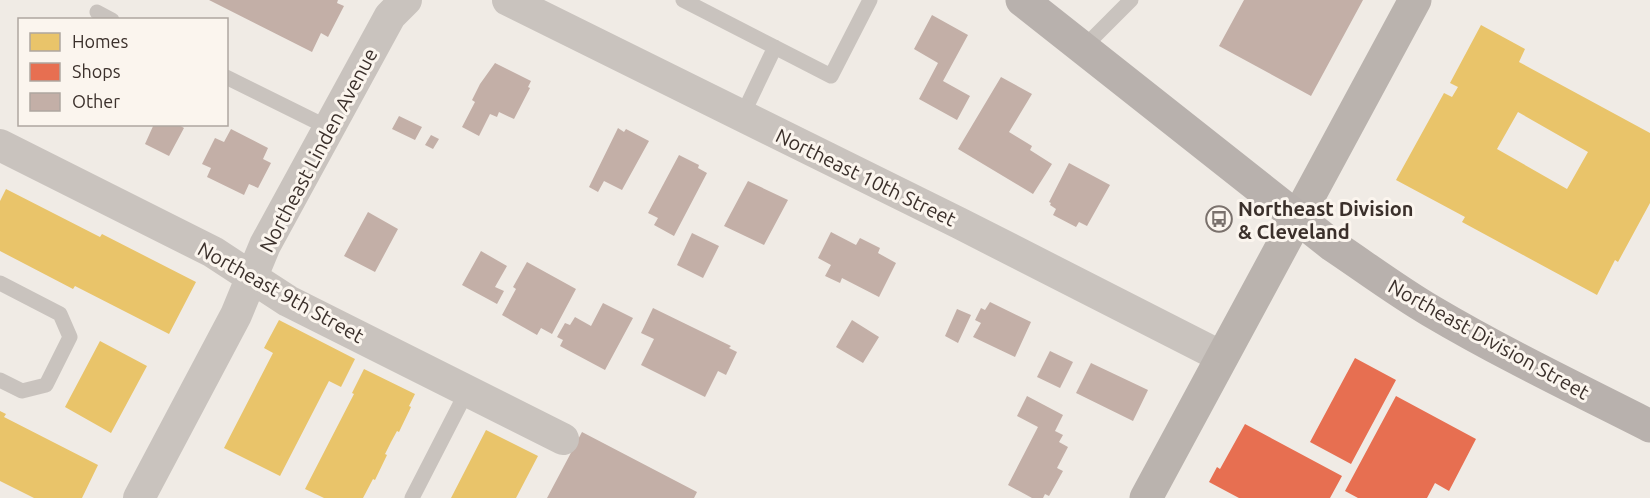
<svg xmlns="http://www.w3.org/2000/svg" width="1650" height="498" font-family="Ubuntu,sans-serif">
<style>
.homes{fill:#e9c46a;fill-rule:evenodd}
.shops{fill:#e76f51}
.building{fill:#c3afa7}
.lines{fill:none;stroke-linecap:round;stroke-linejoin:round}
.lane{stroke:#c9c3be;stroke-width:15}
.street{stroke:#c9c3be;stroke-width:32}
.secondary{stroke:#bab3ae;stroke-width:33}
.primary{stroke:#b8b1ad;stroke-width:33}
.labels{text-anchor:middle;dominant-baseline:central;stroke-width:6;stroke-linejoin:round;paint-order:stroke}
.street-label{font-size:20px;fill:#3b302b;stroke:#fbf5ee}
.poi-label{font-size:20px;font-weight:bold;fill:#3b302b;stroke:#fbf5ee;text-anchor:start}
</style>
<rect width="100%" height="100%" fill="#f0ebe5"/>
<path class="homes" d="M1481 25 1525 49 1519 62 1650 133V203L1618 262 1615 260 1597 295 1462 222 1465 217 1396 180 1444 93 1452 97 1458 87 1450 83ZM1518 112 1588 152 1567 189 1497 149Z
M6 189 100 237 102 234 196 282 169 334 75 286 73 289 0 251V201Z
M279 320 355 359 341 387 329 381 280 476 224 448 273 353 264 348Z
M100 341 147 366 111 433 65 407Z
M364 369 415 394 409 406 411 407 399 432 397 431 391 442 385 454 387 455 375 480 373 479 363 498H324L305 489 354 394 352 393Z
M0 411 6 414 4 417 98 465 82 498H34L0 481Z
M486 430 538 456 516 498H451Z"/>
<path class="shops" d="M1355 358 1396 380 1351 464 1310 442Z
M1396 396 1476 439 1449 491 1435 483 1427 498H1358L1345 491Z
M1245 424 1342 476 1330 498H1239L1209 482 1217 467 1220 469Z"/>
<path class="building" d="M209 0H338L337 3 344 6 328 37 321 33 312 52Z
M1244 0H1363L1311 96 1219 46Z
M932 15 968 35 943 81 970 96 957 120 919 99 938 63 914 49Z
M495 63 531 81 528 87 530 88 514 119 499 112 497 117 490 114 479 136 462 127 475 102 472 100 480 84Z
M1001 77 1032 94 1009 132 1032 146 1030 150 1052 164 1033 194 958 149Z
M399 116 422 127 415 140 392 129Z
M154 124H177L184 128 169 156 145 144Z
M618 128 624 132 626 129 649 141 622 190 604 181 598 192 589 187Z
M231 129 268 148 263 159 271 163 258 188 249 184 244 195 207 177 211 168 202 164 215 138 224 142Z
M431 135 439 139 433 149 425 145Z
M679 155 699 165 698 168 707 173 674 236 654 225 658 218 648 213Z
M1069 163 1110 185 1087 226 1079 222 1076 227 1053 215 1056 209 1050 205 1051 203 1049 202Z
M748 181 788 200 764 245 724 226Z
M368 212 398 229 375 272 344 256Z
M831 232 856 245 860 238 880 248 878 253 896 263 879 297 842 278 840 283 825 276 831 265 818 258Z
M692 233 719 246 703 278 677 265Z
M481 251 507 266 495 287 504 291 497 304 462 285Z
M527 262 576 289 552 334 541 328 537 335 502 315 516 289 513 287Z
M990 302 1031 322 1015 357 973 337 981 323 975 320 981 308 985 310Z
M603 303 633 318 605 370 560 346 563 340 557 337 565 323 570 325 575 317 591 326Z
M653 308 731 346 729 348 737 352 726 375 718 371 705 397 641 365 654 339 641 333Z
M957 309 971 315 958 343 945 336Z
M852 320 879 337 863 363 836 347Z
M1050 351 1073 362 1060 388 1037 377Z
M1091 363 1148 390 1133 421 1076 393Z
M1027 396 1063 415 1055 431 1063 435 1059 442 1068 447 1057 468 1063 471 1049 496 1045 494 1043 498H1032L1008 485 1038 427 1017 416Z
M582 432 697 492 694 498H547Z"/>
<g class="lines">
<path class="lane" d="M683 0 831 76 870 0
M97 12 112 20
M1083 48 1131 0
M226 77 329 128
M742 116 775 47
M0 283 60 314 70 337 46 385 22 391 0 380
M412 498 467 391"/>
<path class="street" d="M508 0 959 223 1222 357
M0 145 213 252 288 301 563 439
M139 498 236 315 265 245 390 16 406 0"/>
<path class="secondary" d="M1146 498 1415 0"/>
<path class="primary" d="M1022 0 1332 245C1365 267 1397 291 1431 311 1502 353 1577 389 1650 426"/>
</g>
<defs>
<g id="bus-ring" transform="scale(1.35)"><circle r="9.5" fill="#fbf5ee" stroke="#7a716c" stroke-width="1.5"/><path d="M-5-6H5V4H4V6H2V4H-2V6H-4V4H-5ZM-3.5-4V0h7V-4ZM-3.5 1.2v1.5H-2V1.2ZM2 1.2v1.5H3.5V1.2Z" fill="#7a716c"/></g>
</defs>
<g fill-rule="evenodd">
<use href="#bus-ring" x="1219" y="219"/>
</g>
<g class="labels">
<g class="street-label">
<text transform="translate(318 150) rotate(-62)">Northeast Linden Avenue</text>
<text transform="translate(866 177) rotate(26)">Northeast 10th Street</text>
<text transform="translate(281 292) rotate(29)">Northeast 9th Street</text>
<text transform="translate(1489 339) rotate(29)">Northeast Division Street</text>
</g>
<g class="poi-label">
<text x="1238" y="208">Northeast Division<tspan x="1238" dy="23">&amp; Cleveland</tspan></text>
</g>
</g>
<rect x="18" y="18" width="210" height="108" fill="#fbf5ee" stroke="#aea6a0" stroke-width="1.5"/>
<rect x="30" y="33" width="30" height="18" fill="#e9c46a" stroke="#aea6a0" stroke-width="1.5"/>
<text x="72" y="48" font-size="18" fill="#3b302b">Homes</text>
<rect x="30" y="63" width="30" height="18" fill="#e76f51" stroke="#aea6a0" stroke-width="1.5"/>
<text x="72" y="78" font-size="18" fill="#3b302b">Shops</text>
<rect x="30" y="93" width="30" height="18" fill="#c3afa7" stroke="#aea6a0" stroke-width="1.5"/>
<text x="72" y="108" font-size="18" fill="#3b302b">Other</text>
</svg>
